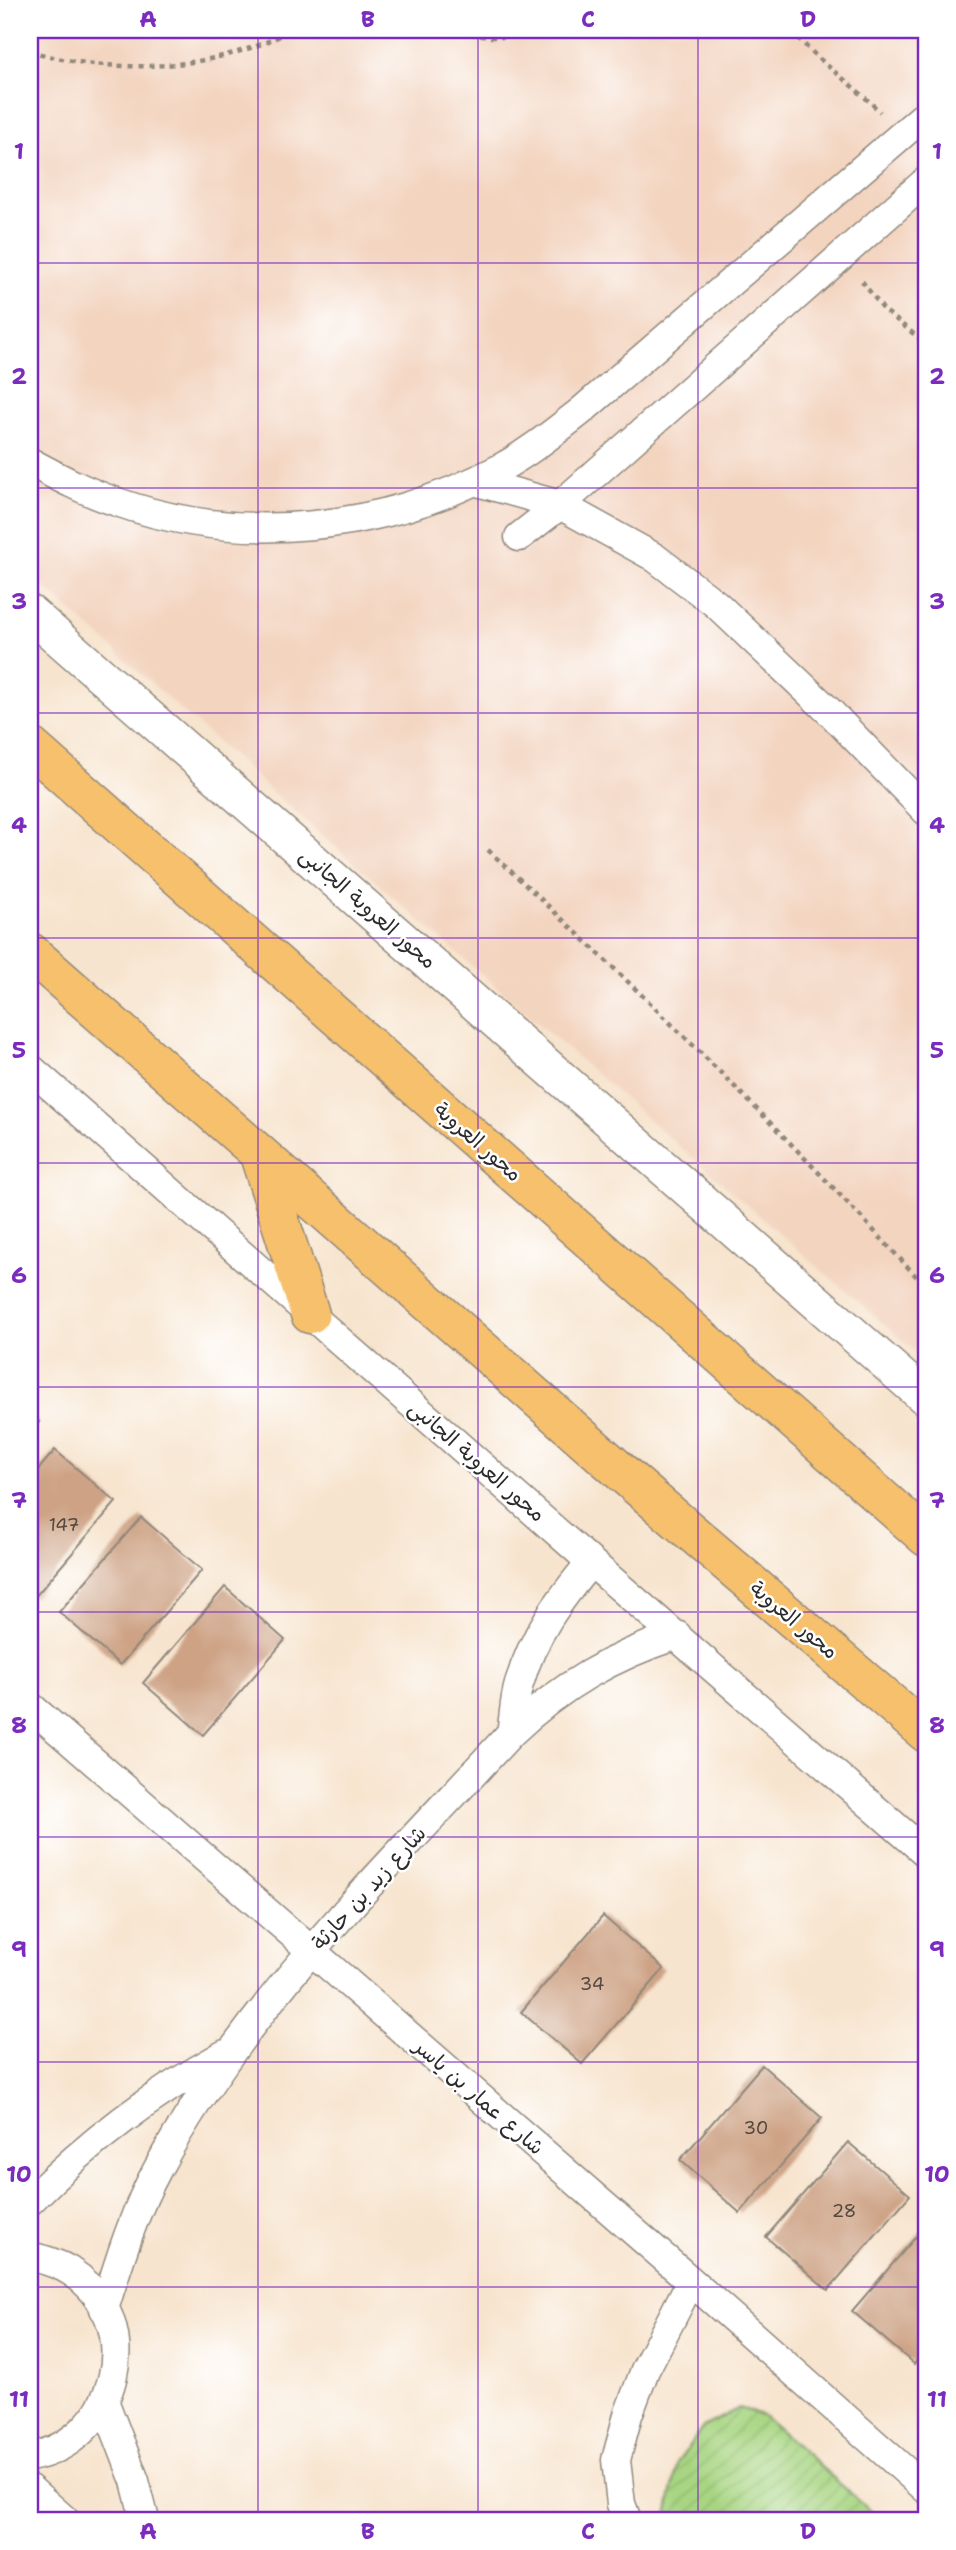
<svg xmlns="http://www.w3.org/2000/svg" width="956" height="2550" font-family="'Shantell Sans','Playpen Sans Arabic',sans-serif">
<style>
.built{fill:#f3d4bf}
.garden{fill:url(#garden-furrows);stroke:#6a8056;stroke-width:2}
.building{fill:#cea385}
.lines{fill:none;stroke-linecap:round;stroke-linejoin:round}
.minor-casing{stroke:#91887c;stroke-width:31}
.tertiary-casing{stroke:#91887c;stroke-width:38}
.primary-casing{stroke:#91887c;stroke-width:41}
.path{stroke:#91887c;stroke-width:4.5;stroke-dasharray:5 5;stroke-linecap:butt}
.minor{stroke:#fff;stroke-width:28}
.tertiary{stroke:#fff;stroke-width:35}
.primary{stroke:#f7c06c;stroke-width:38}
.grid{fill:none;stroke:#7b2cbf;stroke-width:2;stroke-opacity:0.55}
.labels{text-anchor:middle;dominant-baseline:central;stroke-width:5;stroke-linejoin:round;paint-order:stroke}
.number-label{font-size:18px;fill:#544942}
.street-label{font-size:21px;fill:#2b2b2b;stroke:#fff}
.neatline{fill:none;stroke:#7b2cbf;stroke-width:2.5}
.grid-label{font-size:23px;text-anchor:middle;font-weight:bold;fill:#7b2cbf}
</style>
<defs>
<pattern id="garden-furrows" width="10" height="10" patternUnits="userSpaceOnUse" patternTransform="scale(1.75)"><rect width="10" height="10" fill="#a8d582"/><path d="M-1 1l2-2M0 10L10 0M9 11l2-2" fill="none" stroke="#91b770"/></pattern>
</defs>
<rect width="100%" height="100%" fill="#fff"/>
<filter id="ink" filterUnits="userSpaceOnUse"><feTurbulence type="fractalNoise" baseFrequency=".0143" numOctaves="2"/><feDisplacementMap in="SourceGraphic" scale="14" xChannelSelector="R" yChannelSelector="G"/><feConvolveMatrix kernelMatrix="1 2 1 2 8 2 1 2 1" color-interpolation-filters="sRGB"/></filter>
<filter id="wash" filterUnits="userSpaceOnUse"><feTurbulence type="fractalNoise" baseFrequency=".00686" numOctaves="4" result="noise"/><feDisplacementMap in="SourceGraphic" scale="28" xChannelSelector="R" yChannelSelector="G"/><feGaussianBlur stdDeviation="1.57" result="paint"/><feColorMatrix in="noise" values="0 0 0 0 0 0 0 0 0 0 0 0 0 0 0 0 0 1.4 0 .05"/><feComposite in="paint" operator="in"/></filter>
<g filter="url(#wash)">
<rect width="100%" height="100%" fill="#f7e4ce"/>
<path class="built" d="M30 30H926V1361L292 809 30 574Z"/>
<path class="garden" d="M739 2408 762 2415 881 2520H668L667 2516 678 2462 703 2427Z"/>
<g id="blocks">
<path class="building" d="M30 1414 39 1422 30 1434Z
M55 1450 116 1502 34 1598 30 1594V1479Z
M141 1517 202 1570 120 1665 59 1612Z
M225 1587 285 1640 203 1735 143 1683Z
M603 1916 664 1969 582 2064 521 2012Z
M762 2065 822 2118 740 2213 680 2160Z
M848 2142 910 2195 828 2290 766 2237Z
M926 2225V2349L914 2364 852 2311Z"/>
</g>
</g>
<g filter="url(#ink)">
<use href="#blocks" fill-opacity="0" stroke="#91887c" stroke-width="2"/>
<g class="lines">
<g class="minor-casing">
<path id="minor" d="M30 462C58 477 86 492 117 502 242 546 380 531 497 470 527 454 553 433 580 412L926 114
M474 481 560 505 654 557 716 604 832 714 926 811
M519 537 560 505 926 181
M30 1068 591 1562 926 1853
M30 1706 691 2281 926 2489
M511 1733C514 1717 514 1700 519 1684 533 1635 559 1600 591 1562
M30 2201C90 2141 151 2095 225 2054
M30 2256C44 2260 58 2263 70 2271 149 2321 118 2441 30 2457
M104 2309C119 2262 133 2214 157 2170 246 2004 385 1870 511 1733 562 1685 611 1657 677 1635
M105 2403 135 2481 145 2520
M30 2489 65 2520
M627 2520 621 2504 616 2460 628 2415 645 2370 691 2281"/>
</g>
<g class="tertiary-casing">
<path id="tertiary" d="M30 613 926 1398"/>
</g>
<g class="primary-casing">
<path id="primary" d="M30 746 926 1537
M30 952 636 1485 926 1733
M260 1158 310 1314"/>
</g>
<path class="path" d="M461 30C485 39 506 40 530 30
M791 30C817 61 852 83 880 112
M30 51C112 76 215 71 292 30
M862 281 883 309 926 344
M488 850C640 990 786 1134 926 1287"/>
<use href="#minor" class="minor"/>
<use href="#tertiary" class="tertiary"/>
<use href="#primary" class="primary"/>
</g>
</g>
<path class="grid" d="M258 30V2520M478 30V2520M698 30V2520M30 263H926M30 488H926M30 713H926M30 938H926M30 1163H926M30 1387H926M30 1612H926M30 1837H926M30 2062H926M30 2287H926"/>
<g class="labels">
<g class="number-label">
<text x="64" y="1525">147</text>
<text x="592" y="1984">34</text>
<text x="756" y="2128">30</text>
<text x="844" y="2211">28</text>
</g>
<g class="street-label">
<text transform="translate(368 908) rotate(41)">محور العروبة الجانبى</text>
<text transform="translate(478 1142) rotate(41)">محور العروبة</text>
<text transform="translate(477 1461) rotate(41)">محور العروبة الجانبى</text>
<text transform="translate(794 1620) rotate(40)">محور العروبة</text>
<text transform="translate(369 1888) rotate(-48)">شارع زيد بن حارثة</text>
<text transform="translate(479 2097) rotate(41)">شارع عمار بن ياسر</text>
</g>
</g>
<rect width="956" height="2550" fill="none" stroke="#fff" stroke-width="77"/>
<rect x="38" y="38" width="880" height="2474" class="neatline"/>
<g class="grid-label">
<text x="148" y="27">A</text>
<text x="368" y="27">B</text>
<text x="588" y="27">C</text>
<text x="808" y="27">D</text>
<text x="19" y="159">1</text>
<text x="937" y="159">1</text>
<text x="19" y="384">2</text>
<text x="937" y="384">2</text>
<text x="19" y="609">3</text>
<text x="937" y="609">3</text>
<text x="19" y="833">4</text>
<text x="937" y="833">4</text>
<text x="19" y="1058">5</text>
<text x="937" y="1058">5</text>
<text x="19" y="1283">6</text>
<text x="937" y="1283">6</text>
<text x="19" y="1508">7</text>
<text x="937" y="1508">7</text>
<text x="19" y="1733">8</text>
<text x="937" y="1733">8</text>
<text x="19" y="1957">9</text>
<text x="937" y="1957">9</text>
<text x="19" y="2182">10</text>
<text x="937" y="2182">10</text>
<text x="19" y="2407">11</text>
<text x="937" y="2407">11</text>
<text x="148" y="2539">A</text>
<text x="368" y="2539">B</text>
<text x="588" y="2539">C</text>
<text x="808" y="2539">D</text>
</g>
</svg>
